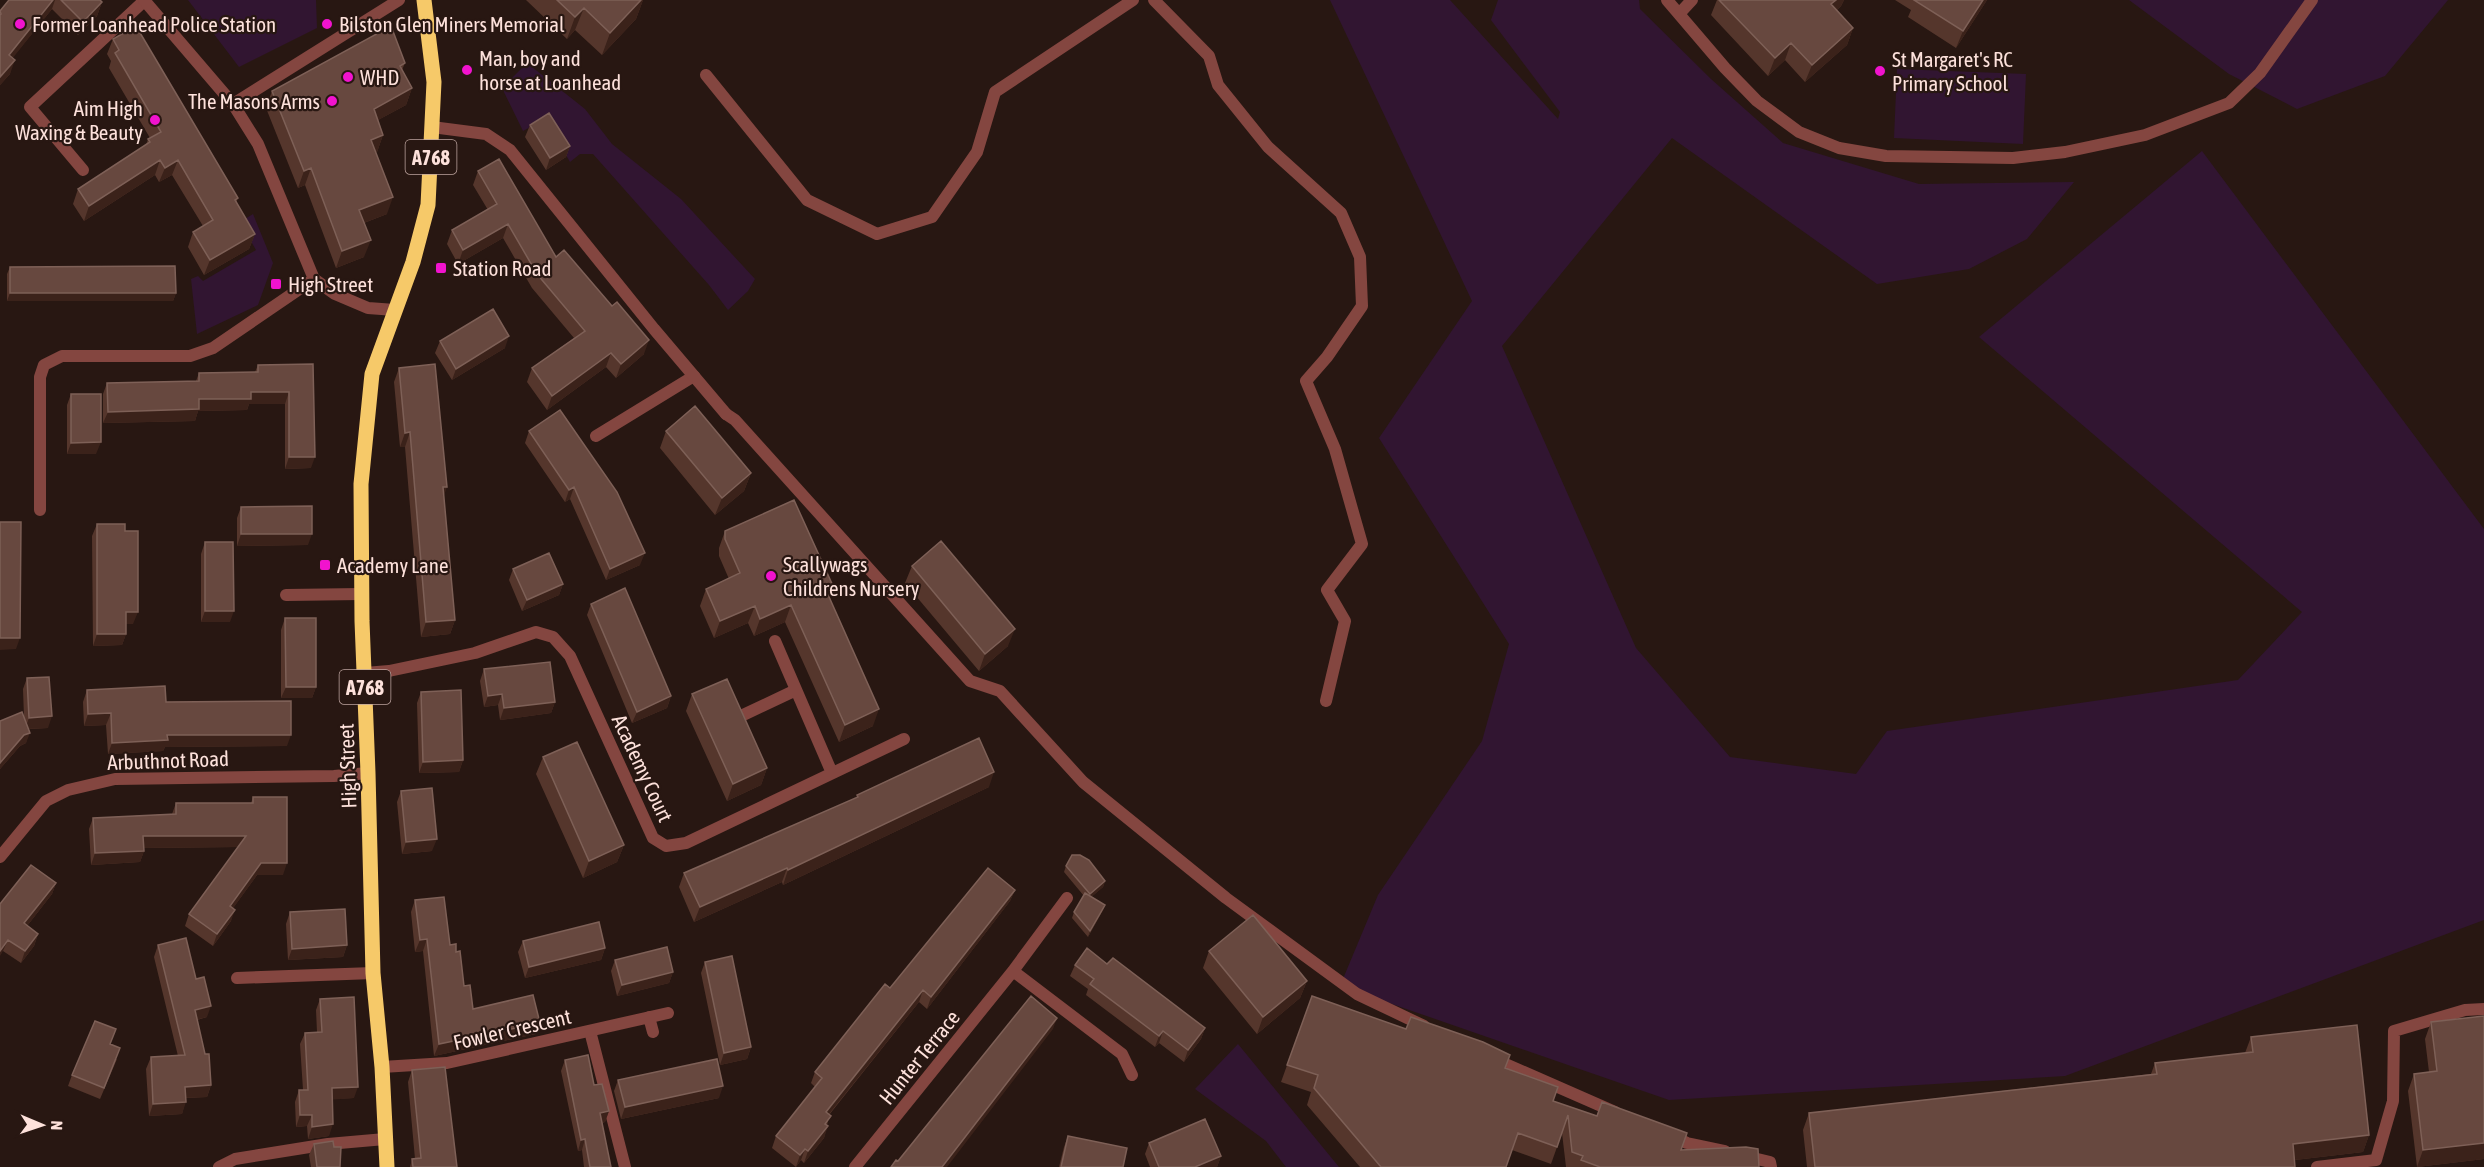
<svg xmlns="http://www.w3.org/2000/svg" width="2484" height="1167" font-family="'Asap Condensed',sans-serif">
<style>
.green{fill:#311531}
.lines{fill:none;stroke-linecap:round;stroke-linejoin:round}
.service{stroke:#844640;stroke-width:12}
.minor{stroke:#844640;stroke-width:12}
.tertiary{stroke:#844640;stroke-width:12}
.primary{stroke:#f6c969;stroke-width:15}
.wall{fill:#55362c}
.shaded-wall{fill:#3b221a}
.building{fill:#67483f;stroke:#7e6057;stroke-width:1.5}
.poi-dot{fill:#f113ce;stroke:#281712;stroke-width:2}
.labels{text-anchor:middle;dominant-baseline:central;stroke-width:4.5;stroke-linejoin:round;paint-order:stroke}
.shield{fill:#281712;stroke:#bda49f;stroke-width:1.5}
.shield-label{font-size:20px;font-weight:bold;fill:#fde1db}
.poi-label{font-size:21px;fill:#fde1db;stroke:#281712;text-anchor:start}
.street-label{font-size:21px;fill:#fde1db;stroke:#281712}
</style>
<rect width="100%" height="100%" fill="#281712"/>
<path class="green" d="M188 0H316L317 28 239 67Z
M1330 0H1450L1558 119 1560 112 1491 20 1498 0H1639L1640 9 1711 79 1783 143 1919 184 2074 182 2027 239 1969 269 1877 284 1672 138 1502 346 1636 648 1730 757 1856 774 1887 731 2238 680 2302 612 1979 337 2202 151 2484 529V920L2065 1076 1669 1100 1340 986 1378 895 1482 741 1509 644 1379 438 1472 301Z
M2129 0H2448L2385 76 2297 109 2229 74Z
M527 63 585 109 612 144 681 199 755 279 748 291 728 310 709 285 593 154H580L570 162 545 119 523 131 502 88Z
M1897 69 2026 74 2023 144 1894 138Z
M253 214 273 263 258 305 197 334 191 279 198 276 203 281 256 250 240 222Z
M1238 1044 1339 1167H1286L1266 1141 1195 1089Z"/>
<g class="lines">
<path class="service" d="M1154 0 1209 56 1218 85 1268 147 1341 213 1360 257 1362 306 1327 357 1306 381 1335 449 1362 544 1327 590 1345 621 1326 701
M1667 0 1725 68 1757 101 1799 132 1839 148 1886 156 2013 158 2065 152 2145 135 2229 103 2260 73 2312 0
M1679 14 1692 0
M706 75 807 200 877 234 932 217 977 152 995 92 1133 0
M83 170 30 107 145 0
M726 414 735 420 970 681 1000 691 1083 782 1226 898 1357 994 1424 1026
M596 436 694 376
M286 595 361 594
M590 1031 625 1167
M1494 1059 1615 1112
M1670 1135 1687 1143 1725 1151
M1745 1156 1770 1162 1771 1167
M219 1167 235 1159 328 1144 385 1139
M2317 1167 2376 1160 2393 1101 2394 1031 2465 1010 2484 1009"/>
<path class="minor" d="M233 104 258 144 314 279 335 294 368 308 395 310
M432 127 486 134 510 150 654 329 726 414
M40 510V377L44 365 62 356H190L213 348 314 279
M775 641 832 773
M365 673 389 671 475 653 536 632 553 637 570 656 653 838 666 846 686 843 904 739
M741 716 796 690
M0 857 46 801 68 790 115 779 334 776 368 773
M1013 971 1122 1054 1132 1075
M237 978 373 973
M649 1017 653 1032
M382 1067 447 1063 668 1013
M855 1167 1013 971 1067 898"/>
<path class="tertiary" d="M144 0 233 104 399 0"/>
<path class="primary" d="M387 1167 382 1067 373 973 368 773 362 621 361 484 372 374 413 262 428 205 434 82 424 0"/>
</g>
<path class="wall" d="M9 0H100L102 2 97 16 78 35 52 9 12 58 10 74 0 85V11Z
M526 0H643L636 19 602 55 575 30 567 39Z
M1717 0H1844L1841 6 1837 10 1853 28 1847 45 1805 82 1785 60 1768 76 1711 15Z
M1895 0H1987L1956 48 1908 17 1911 10Z
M113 39 238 198 236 203 255 234 249 249 204 275 188 247 193 232 203 226 172 175 159 182 155 175 84 221 73 204 78 189 146 145 148 139 150 138 109 68 111 61 107 54Z
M405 63 402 70 412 88 406 105 378 120 383 135 377 152H376L387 214 364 223V257L336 268 305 185 298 188 266 108 272 91Z
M530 125 570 146 566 157 546 170 525 137Z
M478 171 644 354 616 378 606 367 547 410 527 382 532 368 574 338 532 288 503 238 458 264 447 244 452 230 488 210 473 185Z
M10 267 176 293 173 301H7V274Z
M440 341 505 348 452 380 435 353Z
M313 364 311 468 285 469V404H249L247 410 198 411 195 421 103 423V394L107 383 196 381 199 373 255 372 258 365Z
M399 368 455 620 450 634 421 637 405 447H400L394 382Z
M71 394 96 454H67V405Z
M529 431 640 565 606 580 570 499 565 502 525 443Z
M666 431 751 473 744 491 715 515 660 448Z
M241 507 308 545 237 546V518Z
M97 524 133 624H126V634L122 645 93 646 92 536Z
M725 531 829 597 873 726 839 742 785 622 754 636 748 623 714 638 700 606 706 589 729 579 719 556V548Z
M205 542 230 622H201V554Z
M912 566 1008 646 979 671 905 583Z
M513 569 563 584 559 595 522 611 509 580Z
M591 604 671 696 667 708 632 723 587 615Z
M285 618 316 687 312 698H281V630Z
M484 669 555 702 551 713 500 720 498 705 484 707 480 681Z
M27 678 48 728 29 729 26 743 20 746 0 769V721L24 717 23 689Z
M87 690 166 702 287 746 165 747 163 751 108 754 106 725 84 726 83 702Z
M421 692 463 760 459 772 419 773 417 703Z
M692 694 767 768 761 785 727 801 686 711Z
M543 757 624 845 617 862 583 878 536 774Z
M989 787 783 885 782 882 694 922 679 887 684 873 856 798 857 795Z
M401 791 432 851 402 854 397 802Z
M253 797 283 875H257L233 908 231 921 213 946 185 926 189 914 238 847 144 848V851L140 862 91 865 89 829 93 818 172 814 176 803H251Z
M1066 866 1105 881 1103 887 1091 897 1105 905 1103 910 1088 937 1072 918 1074 912 1084 896 1064 872Z
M56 883 52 894 27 926 38 934 34 946 21 963 3 951 0 904Z
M1015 890 1010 901 927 1009 919 1002 829 1115 827 1126 824 1138 804 1163 801 1160 796 1167 772 1148 776 1136 815 1087 811 1083 815 1072 890 988Z
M415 900 456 952 464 986 473 1009 540 1023 536 1034 434 1056 423 951 415 952 411 912Z
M290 912 347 945 343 957 288 960 286 924Z
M523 941 605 948 601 960 525 978 518 952Z
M158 945 207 1017 197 1020 211 1085 207 1097 186 1098 182 1114 149 1116 146 1069 151 1057 178 1056 154 957Z
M1209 951 1307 981 1300 998 1257 1034 1203 968Z
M615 960 673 972 669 983 617 996 611 971Z
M705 962 751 1047 747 1059 720 1065 701 973Z
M1107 964 1205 1028 1201 1039 1184 1062 1159 1043 1155 1047 1086 995 1088 989 1070 976 1075 965Z
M1312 996 1505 1068 1553 1101 1681 1150 1759 1167H1566L1562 1133 1551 1164 1512 1150 1506 1167H1360L1307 1105 1311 1092 1281 1082Z
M320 999 354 1098 332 1099 329 1136 308 1139 307 1126 296 1127 295 1102 299 1090H303L300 1044 305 1033 317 1032 316 1010Z
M2484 1016V1159L2417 1167 2408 1091 2414 1074 2429 1072 2425 1039 2431 1022Z
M2251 1037 2369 1135 2363 1152 2295 1160V1167H1807L1803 1130 1809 1113 2151 1074 2155 1063 2245 1053Z
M117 1059 100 1099 68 1086 72 1075Z
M565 1060 594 1085 609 1111 605 1122 602 1123 611 1167H584L582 1150 578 1151 561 1071Z
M412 1070 457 1167H410L412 1159H415L408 1082Z
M618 1080 719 1098 621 1119 614 1091Z
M1068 1136 1123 1167H1059L1064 1147Z
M1149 1143 1221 1156 1217 1167H1150L1145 1154Z
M314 1144 334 1147 340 1167H311L309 1155Z"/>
<path class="shaded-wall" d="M53 0H55L52 9 4 69 9 55Z
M641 0H643L636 19 602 55 610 33Z
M1836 0H1844L1841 6 1825 21 1831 4Z
M1983 0H1987L1956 48 1963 31Z
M102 2 97 16 78 35 83 22Z
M584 8 575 30 567 39 575 17Z
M1853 28 1847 45 1805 82 1812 65Z
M1791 43 1785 60 1768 76 1775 58Z
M15 60 10 74 0 85V77Z
M412 88 406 105 367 126 374 109Z
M383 135 377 152 365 156 371 140Z
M570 146 566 157 546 170 550 158Z
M160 160 155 175 84 221 89 206Z
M178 160 172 175 159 182 165 168Z
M311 168 305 185 298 188 304 171Z
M393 197 387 214 353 227 359 210Z
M508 224 503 238 458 264 463 250Z
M255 234 249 249 204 275 210 260Z
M371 240 364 257 336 268 342 251Z
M10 293H176L173 301H7Z
M509 336 505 348 452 380 456 369Z
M649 340 644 354 616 378 621 364Z
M611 353 606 367 547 410 552 396Z
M251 392H289L285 404H249L247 410 198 411 195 421 103 423 108 412Z
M410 432 405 447H400L405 433Z
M101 442 96 454H67L71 443Z
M289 457H315L311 468 285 469Z
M751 473 744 491 715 515 722 498Z
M443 487H447L442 501Z
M574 487 570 499 565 502 569 490Z
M241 534H312L308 545 237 546Z
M645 553 640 565 606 580 610 569Z
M563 584 559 595 522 611 527 600Z
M833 586 827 603 826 590Z
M791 605 785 622 754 636 760 619Z
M755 606 748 623 714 638 720 621Z
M205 611H234L230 622H201Z
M126 612H138L133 624H122Z
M455 620 450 634 421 637 426 622Z
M1015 629 1008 646 979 671 985 654Z
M97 634H126L122 645 93 646Z
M0 638H20L16 649 0 650Z
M286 687H316L312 698H281Z
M502 694 498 705 484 707 488 696Z
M671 696 667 708 632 723 637 712Z
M555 702 551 713 500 720 504 708Z
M879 709 873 726 839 742 845 725Z
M111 713 106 725 84 726 88 714Z
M52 716 48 728 25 729 29 718Z
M30 733 26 743 20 746 0 769V763L24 735Z
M167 735H291L287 746 165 747 163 751 108 754 112 743Z
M463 760 459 772 419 773 423 762Z
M767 768 761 785 727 801 733 784Z
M994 772 989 787 783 885 788 870Z
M143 836H246L242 847 139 848Z
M437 839 432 851 402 854 406 842Z
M624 845 617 862 583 878 589 861Z
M144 851 140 862 91 865 95 853Z
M261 863H287L283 875H257L226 918 230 906Z
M787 868 782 882 694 922 700 907Z
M1105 881 1103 887 1088 900 1090 894Z
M56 883 52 894 20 935 24 923Z
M1015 890 1010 901 927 1009 931 997Z
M1105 905 1103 910 1088 937 1090 931Z
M235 910 231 921 213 946 217 934Z
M38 934 34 946 21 963 25 951Z
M427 939 423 951 415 952 420 940Z
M8 940 3 951 0 956V951Z
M347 945 343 957 288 960 292 949Z
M605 948 601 960 525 978 529 967Z
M673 972 669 983 617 996 622 985Z
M1307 981 1300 998 1257 1034 1263 1017Z
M923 990 919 1002 821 1124 826 1112Z
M211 1006 207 1017 191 1021 195 1010Z
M1057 1018 1053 1029 947 1167H942Z
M540 1023 536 1034 434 1056 439 1044Z
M1205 1028 1201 1039 1184 1062 1188 1050Z
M1163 1031 1159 1043 1155 1047 1159 1036Z
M751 1047 747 1059 720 1065 724 1053Z
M211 1085 207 1097 181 1098 185 1087Z
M723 1086 719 1098 621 1119 625 1107Z
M358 1087 354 1098 327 1100 332 1088Z
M186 1102 182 1114 149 1116 153 1104Z
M609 1111 605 1122 596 1124 600 1113Z
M300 1115H312L307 1126 296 1127Z
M333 1124 329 1136 308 1139 312 1127Z
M828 1126 824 1138 804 1163 808 1151Z
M2369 1135 2363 1152 2286 1161 2293 1144Z
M585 1139 582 1150 578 1151 581 1140Z
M2484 1143V1159L2417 1167 2423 1150Z
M805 1149 801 1160 796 1167 800 1155Z
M1221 1156 1217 1167H1195Z"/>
<path class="building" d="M9 0H53L9 55 15 60 0 77V15L1 14 0 11Z
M61 0H100L102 2 83 22Z
M557 0H641L610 33 584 8 575 17Z
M1719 0H1836L1831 4 1853 28 1812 65 1791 43 1775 58Z
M1914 0H1983L1963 31Z
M136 26 238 198 235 200 255 234 210 260 193 232 213 220 178 160 165 168 160 160 89 206 78 189 150 142 148 139 161 132 115 53 119 50 113 39Z
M391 26 405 63 400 66 412 88 374 109 383 135 371 140 393 197 359 210 371 240 342 251 311 168 304 171 272 91Z
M549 113 570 146 550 158 530 125Z
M499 159 556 257 564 250 612 306 617 302 649 340 621 364 611 353 552 396 532 368 585 331 537 274 508 224 463 250 452 230 497 204 478 171Z
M175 266 176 293H10V267Z
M493 309 509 336 456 369 440 341Z
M313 364 315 457H289V392H251V399H199V409L108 412 107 383 199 381V373L258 372V365Z
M435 364 447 487H443L455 620 426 622 410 432 405 433 399 368Z
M71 394H101V442L71 443Z
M695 406 751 473 722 498 666 431Z
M560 410 617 492 645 553 610 569 574 487 569 490 529 431Z
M794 500 833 586 826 590 879 709 845 725 791 605 760 619 755 606 720 621 706 589 740 573 725 539V531Z
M312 506V534H241V507Z
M0 522H21L20 638H0Z
M97 524H125V531H138V612H126V634H97Z
M941 541 1015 629 985 654 912 566Z
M205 542H233L234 611H205Z
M549 553 563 584 527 600 513 569Z
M625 588 671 696 637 712 591 604Z
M285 618H316V687H286Z
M550 662 555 702 504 708 502 694 488 696 484 669Z
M49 677 52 716 29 718 27 678Z
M727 679 767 768 733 784 692 694Z
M165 686 166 702 291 701V735H167L168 740 112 743 111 713 88 714 87 690Z
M461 690 463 760 423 762 421 692Z
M22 712 30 733 24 735 0 763V721Z
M979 738 994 772 788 870 787 868 700 907 684 873 858 797 857 795Z
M577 742 624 845 589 861 543 757Z
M432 788 437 839 406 842 401 791Z
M253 797H287V863H261L230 906 235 910 217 934 189 914 246 836H143L144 851 95 853 93 818 176 814V803H253Z
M1072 855H1080L1089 860 1105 881 1090 894 1066 866Z
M31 865 56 883 24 923 38 934 25 951 8 940 0 951V904Z
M988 868 1015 890 931 997 923 990 826 1112 831 1116 825 1124 828 1126 808 1151 805 1149 800 1155 776 1136 822 1078 815 1072 885 984 890 988Z
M1085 893 1105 905 1090 931 1074 912Z
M444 897 450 945 456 944V952L460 951 464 986 470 985 473 1009 533 995 540 1023 439 1044 427 939 420 940 415 900Z
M345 909 347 945 292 949 290 912Z
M1253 915 1307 981 1263 1017 1209 951Z
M599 922 605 948 529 967 523 941Z
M186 938 196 979 204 977 211 1006 195 1010 205 1054H209L211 1085 185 1087 186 1102 153 1104 151 1057 185 1055 158 945Z
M667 947 673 972 622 985 615 960Z
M1087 948 1107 964 1113 958 1205 1028 1188 1050 1163 1031 1159 1036 1090 984 1094 979 1075 965Z
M732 956 751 1047 724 1053 705 962Z
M1031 996 1057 1018 942 1167H891L896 1160 898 1161Z
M1312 996 1406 1029 1411 1017 1483 1042 1510 1055 1505 1068 1558 1087 1553 1101 1597 1116 1602 1102 1687 1133 1681 1150 1746 1147 1758 1149 1759 1167H1600L1581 1160 1583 1156 1572 1152 1568 1115 1557 1147 1518 1133 1506 1167H1381L1314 1088 1318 1075 1287 1065Z
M354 997 358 1087 332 1088 333 1124 312 1127V1115H300L299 1090H308L305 1033 322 1032 320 999Z
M2484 1016V1143L2423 1150 2414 1074 2437 1071 2431 1022Z
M95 1021 116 1029 110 1044 120 1048 104 1088 72 1075Z
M2357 1025 2369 1135 2293 1144 2295 1167H1815L1809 1113 2157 1074 2155 1063 2253 1052 2251 1037Z
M588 1055 594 1085 602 1084 609 1111 600 1113 611 1167H590L585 1139 581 1140 565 1060Z
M717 1059 723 1086 625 1107 618 1080Z
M445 1067 457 1167H413L412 1159 421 1158 412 1070Z
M1205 1119 1221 1156 1195 1167H1159L1149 1143Z
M1068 1136 1127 1148 1123 1167H1061Z
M333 1141 334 1147H341L340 1167H317L314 1144Z"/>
<g class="poi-dot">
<circle cx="20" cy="24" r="6"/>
<circle cx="327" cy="24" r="6"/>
<circle cx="467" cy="70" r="6"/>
<circle cx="1880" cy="71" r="6"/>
<circle cx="348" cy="77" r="6"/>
<circle cx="332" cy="101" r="6"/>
<circle cx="155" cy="120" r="6"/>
<rect x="435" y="262" width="12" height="12" rx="3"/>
<rect x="270" y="278" width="12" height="12" rx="3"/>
<rect x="319" y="559" width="12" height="12" rx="3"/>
<circle cx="771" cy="576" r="6"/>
</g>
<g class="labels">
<g class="shield">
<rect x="405.5" y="140" width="51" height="34" rx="4.5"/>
<rect x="339.5" y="670" width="51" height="34" rx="4.5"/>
</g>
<g class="shield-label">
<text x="431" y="157">A768</text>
<text x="365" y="687">A768</text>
</g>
<g class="poi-label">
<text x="32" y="24">Former Loanhead Police Station</text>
<text x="339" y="24">Bilston Glen Miners Memorial</text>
<text x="479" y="58">Man, boy and<tspan x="479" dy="24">horse at Loanhead</tspan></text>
<text x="1892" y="59">St Margaret's RC<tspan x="1892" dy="24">Primary School</tspan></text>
<text x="360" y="77">WHD</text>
<text x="320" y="101" text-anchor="end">The Masons Arms</text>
<text x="143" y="108" text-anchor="end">Aim High<tspan x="143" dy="24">Waxing &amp; Beauty</tspan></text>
<text x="453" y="268">Station Road</text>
<text x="288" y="284">High Street</text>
<text x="783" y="564">Scallywags<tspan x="783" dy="24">Childrens Nursery</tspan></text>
<text x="337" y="565">Academy Lane</text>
</g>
<g class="street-label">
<text transform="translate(168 760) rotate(-2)">Arbuthnot Road</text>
<text transform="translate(347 766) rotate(-92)">High Street</text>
<text transform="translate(643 768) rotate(65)">Academy Court</text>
<text transform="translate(512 1029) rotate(-13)">Fowler Crescent</text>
<text transform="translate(919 1057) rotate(-51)">Hunter Terrace</text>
</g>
</g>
<g transform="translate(42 1125) rotate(92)" stroke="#281712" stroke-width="4.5" paint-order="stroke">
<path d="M0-4.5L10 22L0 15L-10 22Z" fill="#fde1db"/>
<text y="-9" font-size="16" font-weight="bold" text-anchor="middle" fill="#fde1db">N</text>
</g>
</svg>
